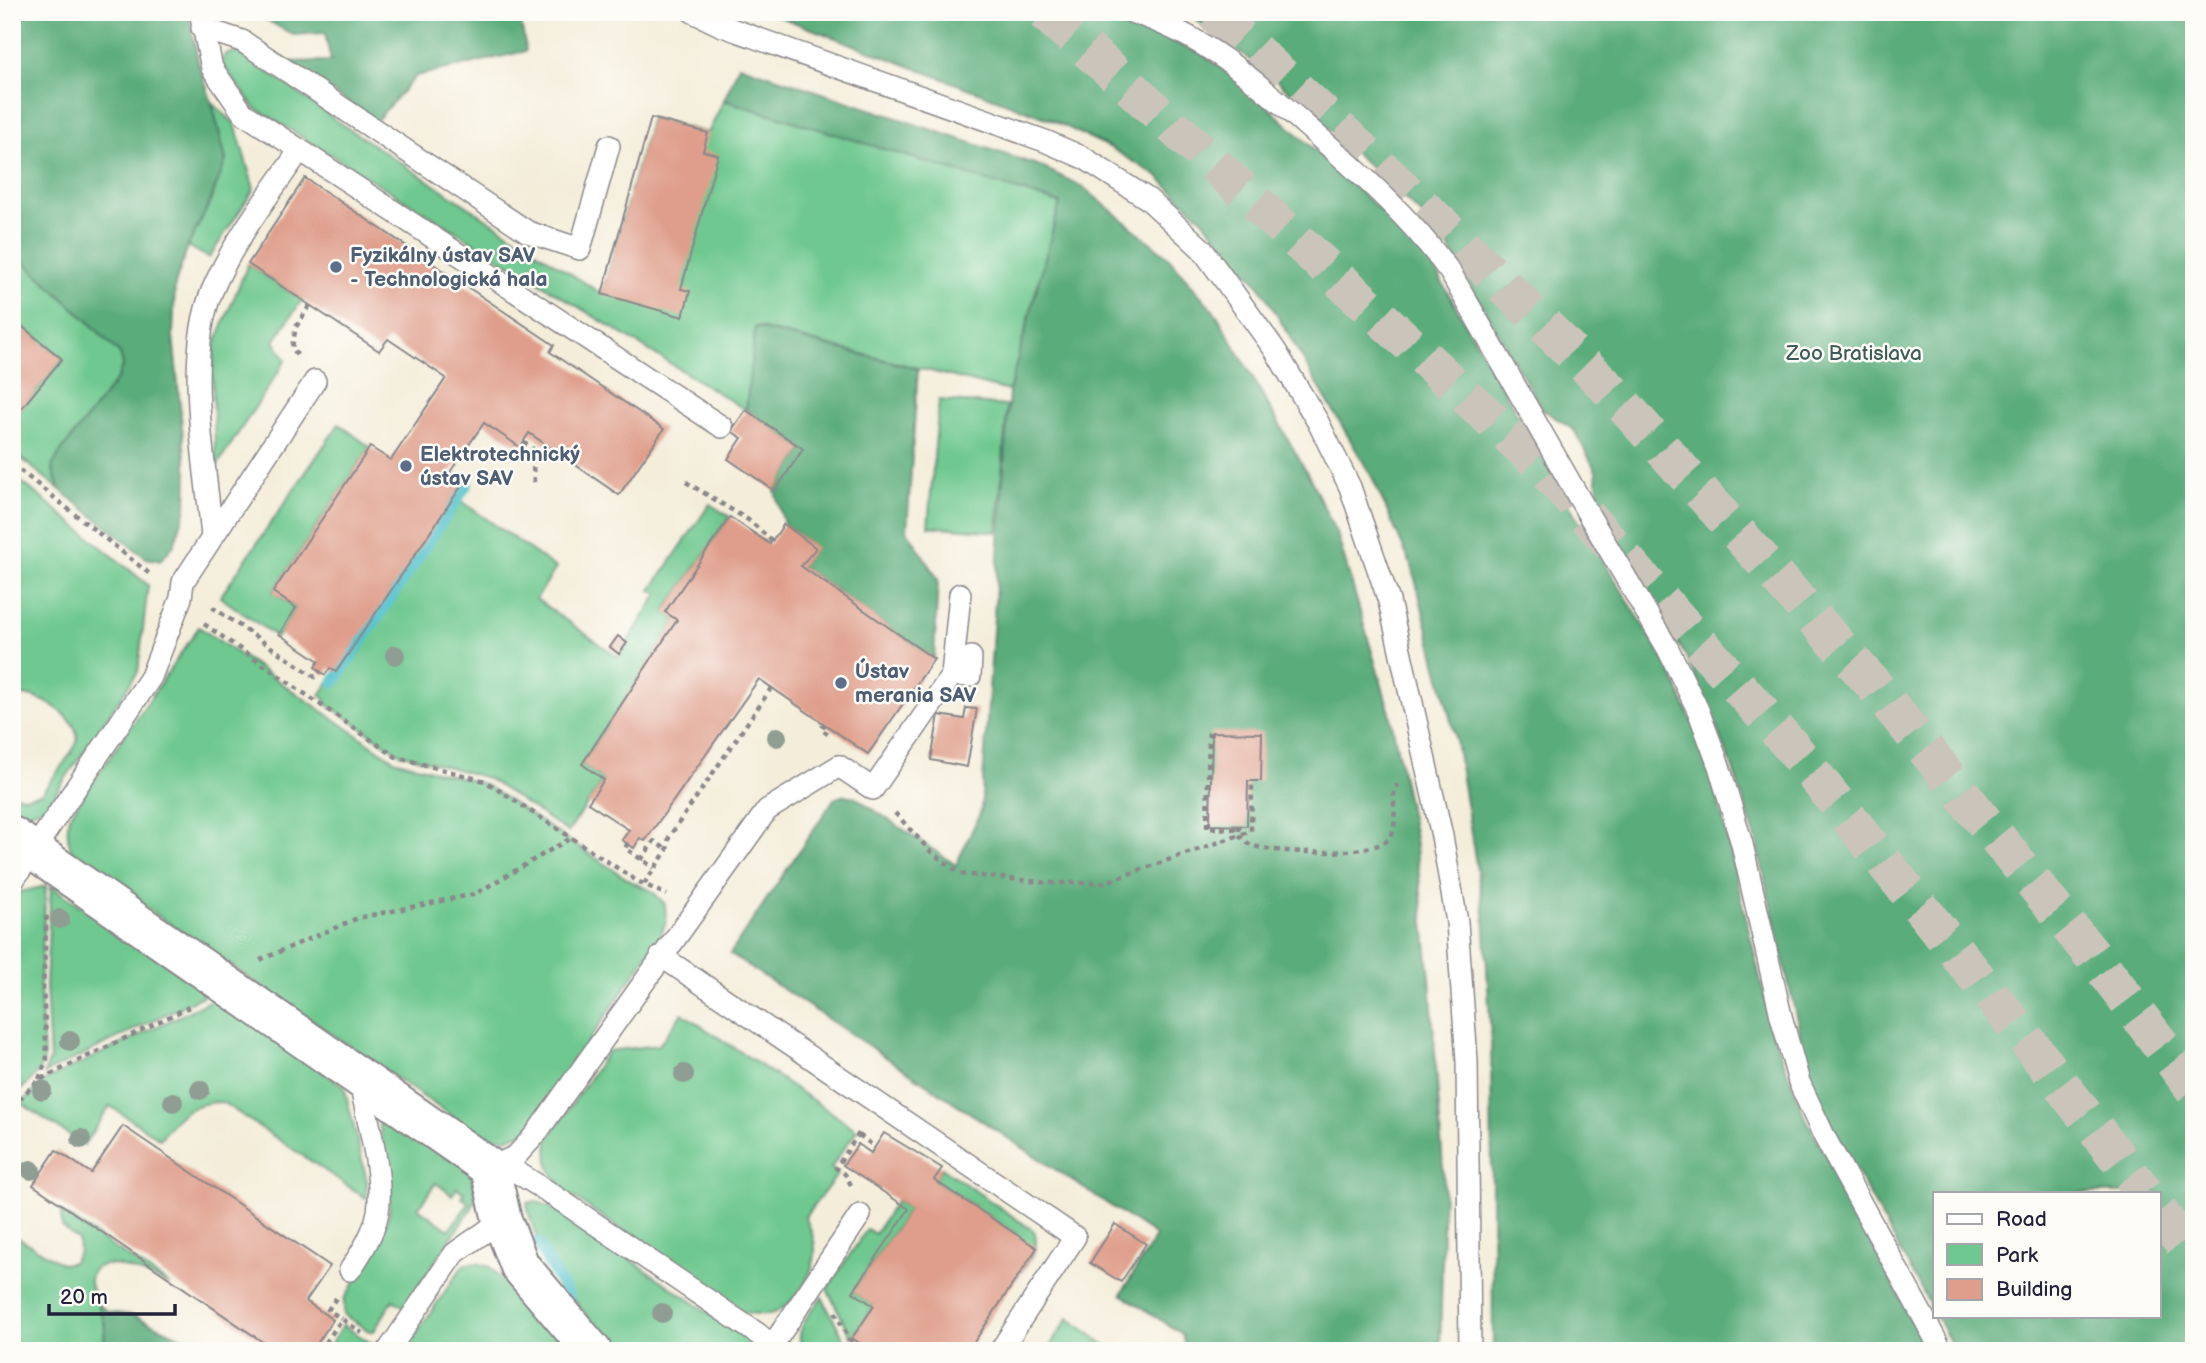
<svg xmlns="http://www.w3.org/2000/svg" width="2206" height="1363" font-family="'Balsamiq Sans',sans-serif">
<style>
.green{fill:#6ec88f;stroke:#487565;stroke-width:2;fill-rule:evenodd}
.forest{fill:#5aac7a;stroke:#3e675a;stroke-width:2}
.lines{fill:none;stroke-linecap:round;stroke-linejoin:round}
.stream{stroke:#54c2cc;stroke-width:12}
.building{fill:#df9e8b}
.motorway-tunnel{stroke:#cac4ba;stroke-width:38;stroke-dasharray:38 19;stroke-linecap:butt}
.service-casing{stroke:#8b888a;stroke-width:24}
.minor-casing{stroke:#8b888a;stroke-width:42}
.path{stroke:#8b888a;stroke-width:4.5;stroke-dasharray:5 5;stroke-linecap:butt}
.service{stroke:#fff;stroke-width:21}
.minor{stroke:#fff;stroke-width:38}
.tree{fill:#8f9d92}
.service-dot{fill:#5c6f8a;stroke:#fdfcf7;stroke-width:2.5}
.labels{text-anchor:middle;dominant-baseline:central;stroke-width:5;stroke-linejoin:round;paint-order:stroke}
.service-label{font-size:21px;font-weight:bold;fill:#4e5e75;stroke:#fdfcf7;text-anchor:start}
.park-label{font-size:21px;fill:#3d5c58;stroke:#fdfcf7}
</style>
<rect width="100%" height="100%" fill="#fdfcf7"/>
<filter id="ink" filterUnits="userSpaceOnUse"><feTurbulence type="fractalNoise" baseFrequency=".0143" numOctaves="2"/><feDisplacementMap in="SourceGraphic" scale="14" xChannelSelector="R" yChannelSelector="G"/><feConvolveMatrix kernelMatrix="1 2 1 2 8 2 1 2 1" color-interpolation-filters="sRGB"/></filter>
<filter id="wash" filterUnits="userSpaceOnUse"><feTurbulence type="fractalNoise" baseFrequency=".00686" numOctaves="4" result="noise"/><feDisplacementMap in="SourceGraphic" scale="28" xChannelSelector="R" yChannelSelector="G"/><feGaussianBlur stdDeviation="1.57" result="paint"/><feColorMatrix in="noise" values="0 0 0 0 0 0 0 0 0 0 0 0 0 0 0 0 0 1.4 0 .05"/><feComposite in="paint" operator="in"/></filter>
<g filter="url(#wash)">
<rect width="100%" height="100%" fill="#f4edda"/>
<path class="green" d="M236 52 251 60 343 125 602 294 651 118 708 133 724 100 1060 203 1009 391 756 327 746 410 255 108 221 63 225 54Z
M212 103 235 124 254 189 209 258 188 246 209 204 226 160Z
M12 251 87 320 120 354 123 364 117 379 59 454 52 467 59 489 12 451V420L62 359 12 318Z
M248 264 302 300 274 341 286 360 216 467 212 371 215 344Z
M939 400 1007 406 997 532 928 526Z
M339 424 370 447 273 592 296 608 277 637 220 597Z
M12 474 148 585 138 672 48 804C37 811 25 816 12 812V794L24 797 42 793C49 782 74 752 77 742 82 717 33 688 12 697Z
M454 496 556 568 536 599 618 657 658 594 651 590 710 504 730 517 665 611 677 620 582 764 604 780 568 832 487 778 399 753 325 703 326 700 320 695Z
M199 627 394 760 484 784 632 882 652 891 665 904 666 922 659 938 528 1130C511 1139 500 1140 481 1136L75 859C68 844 66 833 69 817Z
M46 886 40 987 44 1059 38 1073 12 1099V923L16 917 12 914V899L20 892Z
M51 886 209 993 44 1074 50 1059 46 986Z
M216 998 344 1086 367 1181 366 1198 222 1102C190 1102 178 1115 160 1139L110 1106 84 1145 21 1103 44 1081Z
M682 1013 857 1130 831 1168 838 1174 805 1217C810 1228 816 1241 815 1253 814 1274 794 1306 773 1313 762 1316 752 1314 741 1311L566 1192C550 1173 545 1165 548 1140L608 1051 659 1045Z
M376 1107 470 1172 476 1190 473 1206 404 1307 393 1300 374 1331H369L344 1315V1299L379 1244 389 1214 391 1186ZM436 1183 452 1195 457 1188 464 1193 461 1197 469 1203 449 1230 418 1208Z
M942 1168 1034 1231C1042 1251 1025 1265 1014 1281V1233L934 1180Z
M536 1201 559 1211 765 1351H618C583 1315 534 1254 527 1203Z
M896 1201 909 1209 853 1292 874 1306 852 1338 827 1289 867 1229 875 1234Z
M61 1212 170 1285C154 1279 91 1245 90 1281 90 1294 102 1309 104 1322 106 1329 104 1337 104 1344L96 1351H12V1234L62 1264 73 1262 79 1251 78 1240 62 1227Z
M477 1263 490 1267 572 1351H404L464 1264Z
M822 1297 846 1343 858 1351H803C792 1331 811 1312 822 1297Z
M1068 1318 1113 1351H1047Z
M343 1325 377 1347 375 1351H326Z"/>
<path class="forest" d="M12 12H188L199 65 212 103 226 160 209 204 188 246 175 284 173 335 187 476 186 509 174 545 160 561 146 558 59 489 52 467 59 454 117 379 123 364 120 354 87 320 12 251Z
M253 12H521L520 15 526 51 416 76 376 121 288 62 331 61 325 33 293 35Z
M767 12H1086L1145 30 1202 54 1243 84 1408 236 1435 270 1578 520 1669 667 1710 765 1774 1037 1805 1116 1928 1351H1493L1491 1042 1484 914 1456 741 1412 567 1372 477 1261 288 1201 218 1157 176 1109 147 1054 121Z
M1185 12H2194V1351H1955L1936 1316H2159V1193H1935V1314L1814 1095 1755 836 1731 763 1688 660 1600 513 1596 471 1574 430 1542 409 1439 231 1270 74Z
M739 65 1040 166 1083 187 1168 257 1217 315 1310 478 1338 537 1390 713 1415 838 1430 978 1444 1183 1440 1351H1186L1182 1334 1121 1294 1156 1236 730 954 834 799 844 795 855 797 956 865 981 811 1009 391 1060 203 724 100Z
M755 327 918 369 907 530 938 579 934 659 801 566 815 548 784 524 775 491 803 449 746 410Z
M98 1304 108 1312 132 1315 191 1341 184 1351H96L104 1344 105 1324Z"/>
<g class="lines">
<path class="stream" d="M334 682 467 484
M537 1243 569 1298"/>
</g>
<g id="blocks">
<path class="building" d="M651 118 708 133 703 151 718 155 681 289 690 291 683 317 602 294Z
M305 178 554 345 550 352 664 429 619 495 529 433 520 447 484 423 450 472 464 482 336 672 330 668 325 675 315 667 319 661 279 634 296 608 273 592 370 447 391 460 446 378 388 339 379 351 248 264Z
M12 318 62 359 12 420Z
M746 410 803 449 775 491 728 459 742 438 731 431Z
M730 517 770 544 784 524 816 548 801 566 934 659 868 754 759 679 645 841 640 838 634 848 622 840 629 830 588 803 604 780 582 764 677 620 665 612Z
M618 636 627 643 619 654 610 647Z
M966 708 977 709 967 767 931 760 939 715 964 719Z
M1212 732 1262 733 1261 781H1248L1247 826 1210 825Z
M123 1126 330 1266 306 1301 333 1320 312 1351H276L33 1185 56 1150 91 1173Z
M884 1133 942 1168 934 1180 1037 1248 968 1351H938L934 1348 933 1351H872L852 1338 874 1306 853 1292 909 1209 843 1165 858 1144 871 1153Z
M1115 1224 1146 1244 1121 1282 1090 1263Z"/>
</g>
</g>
<g filter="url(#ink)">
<use href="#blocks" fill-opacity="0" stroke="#8b888a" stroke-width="2"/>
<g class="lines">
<path class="motorway-tunnel" d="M1044 12 1129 86 1542 466 1791 746 2018 1029 2145 1193
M1213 12 1441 224 1609 389 1872 683 2109 976 2194 1089
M2159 1212 2194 1257"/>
<g class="service-casing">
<path id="service" d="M200 12 212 68 243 113 300 150C269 195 233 241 212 291 184 358 206 465 212 537
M693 12 720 25 1045 141 1084 158 1148 199 1202 249 1275 350 1318 422 1350 487 1389 601 1442 836 1457 922 1467 1061 1470 1351
M1131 12C1208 36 1261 86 1320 138 1368 180 1412 220 1450 272L1587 512 1668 649 1698 710 1719 766 1742 844 1781 1016 1799 1082 1825 1138 1942 1351
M202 28 242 41 528 232 580 249 609 146
M300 150 722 427
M952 675 970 676 971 657
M12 882 151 677 181 598 183 582 315 381
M661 956 1075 1237 1000 1351
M490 1168 516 1156 535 1135 767 810 839 766 873 789 952 675 960 594
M490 1168 518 1173 544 1189 758 1334 779 1351
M350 1270C362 1252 374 1233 378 1212 384 1174 366 1116 359 1077
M772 1346 860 1215
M388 1351 455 1253 502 1220"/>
</g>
<g class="minor-casing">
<path id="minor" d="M12 836 490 1168 502 1220 520 1266 592 1351"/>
</g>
<path class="path" d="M297 355 292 347 296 327 310 305
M523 442 532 448 534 483
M12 464 151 575
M686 482 750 521 772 541
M212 607 315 677 320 671
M204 624 396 757 485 781 637 881 667 895
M825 724 821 729 829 735
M1209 732 1207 828 1238 829
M895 813 931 852 961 874 1049 883H1103L1251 831 1252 785
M1239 826 1238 835C1242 838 1247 843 1251 845 1273 854 1372 857 1389 839 1400 827 1391 802 1395 787L1398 785
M628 843 625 848 654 868
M641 860 654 841 667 850
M644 884 667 850 669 837 772 687
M260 960 358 918 475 894 571 838
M39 1079 47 1059 43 989 47 911
M12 1106 39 1080 189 1007
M859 1135 875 1147
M851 1185 845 1174 836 1168 861 1130
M336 1298 328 1310 342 1319
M835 1312 849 1339 866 1351
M193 1351 194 1349 197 1351
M320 1351 342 1319 362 1333"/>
<use href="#service" class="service"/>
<use href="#minor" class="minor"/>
</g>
<g class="tree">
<circle cx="395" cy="655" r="10"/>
<circle cx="777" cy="737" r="10"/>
<circle cx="60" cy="919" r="10"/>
<circle cx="70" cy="1041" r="10"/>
<circle cx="684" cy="1074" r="10"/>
<circle cx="42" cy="1090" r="10"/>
<circle cx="200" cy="1090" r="10"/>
<circle cx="173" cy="1102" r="10"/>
<circle cx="81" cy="1139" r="10"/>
<circle cx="31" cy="1170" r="10"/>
<circle cx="662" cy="1313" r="10"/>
</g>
</g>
<g class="service-dot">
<circle cx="336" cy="267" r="7"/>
<circle cx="406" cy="466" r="7"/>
<circle cx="841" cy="683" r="7"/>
</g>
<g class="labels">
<g class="service-label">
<text x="350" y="255">Fyzikálny ústav SAV<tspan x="350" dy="24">- Technologická hala</tspan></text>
<text x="420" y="454">Elektrotechnický<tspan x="420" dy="24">ústav SAV</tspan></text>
<text x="855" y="671">Ústav<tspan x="855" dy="24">merania SAV</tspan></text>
</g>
<g class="park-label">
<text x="1854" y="353">Zoo Bratislava</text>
</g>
</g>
<rect width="2206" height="1363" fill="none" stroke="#fdfcf7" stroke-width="42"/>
<rect x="1933" y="1192" width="228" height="126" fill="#fdfcf7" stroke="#a5a5ac" stroke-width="2"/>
<rect x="1947" y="1214" width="35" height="10" fill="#ffffff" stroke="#a5a5ac" stroke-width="2"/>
<text x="1996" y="1226" font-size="21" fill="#22223b">Road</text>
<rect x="1947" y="1244" width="35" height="21" fill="#6ec88f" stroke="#a5a5ac" stroke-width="2"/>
<text x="1996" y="1262" font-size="21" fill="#22223b">Park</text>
<rect x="1947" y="1279" width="35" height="21" fill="#df9e8b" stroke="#a5a5ac" stroke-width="2"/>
<text x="1996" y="1296" font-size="21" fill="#22223b">Building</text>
<path d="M49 1304v10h126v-10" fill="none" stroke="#22223b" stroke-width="3.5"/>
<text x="60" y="1304" font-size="21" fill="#22223b" stroke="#fdfcf7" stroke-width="5" paint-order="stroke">20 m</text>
</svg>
